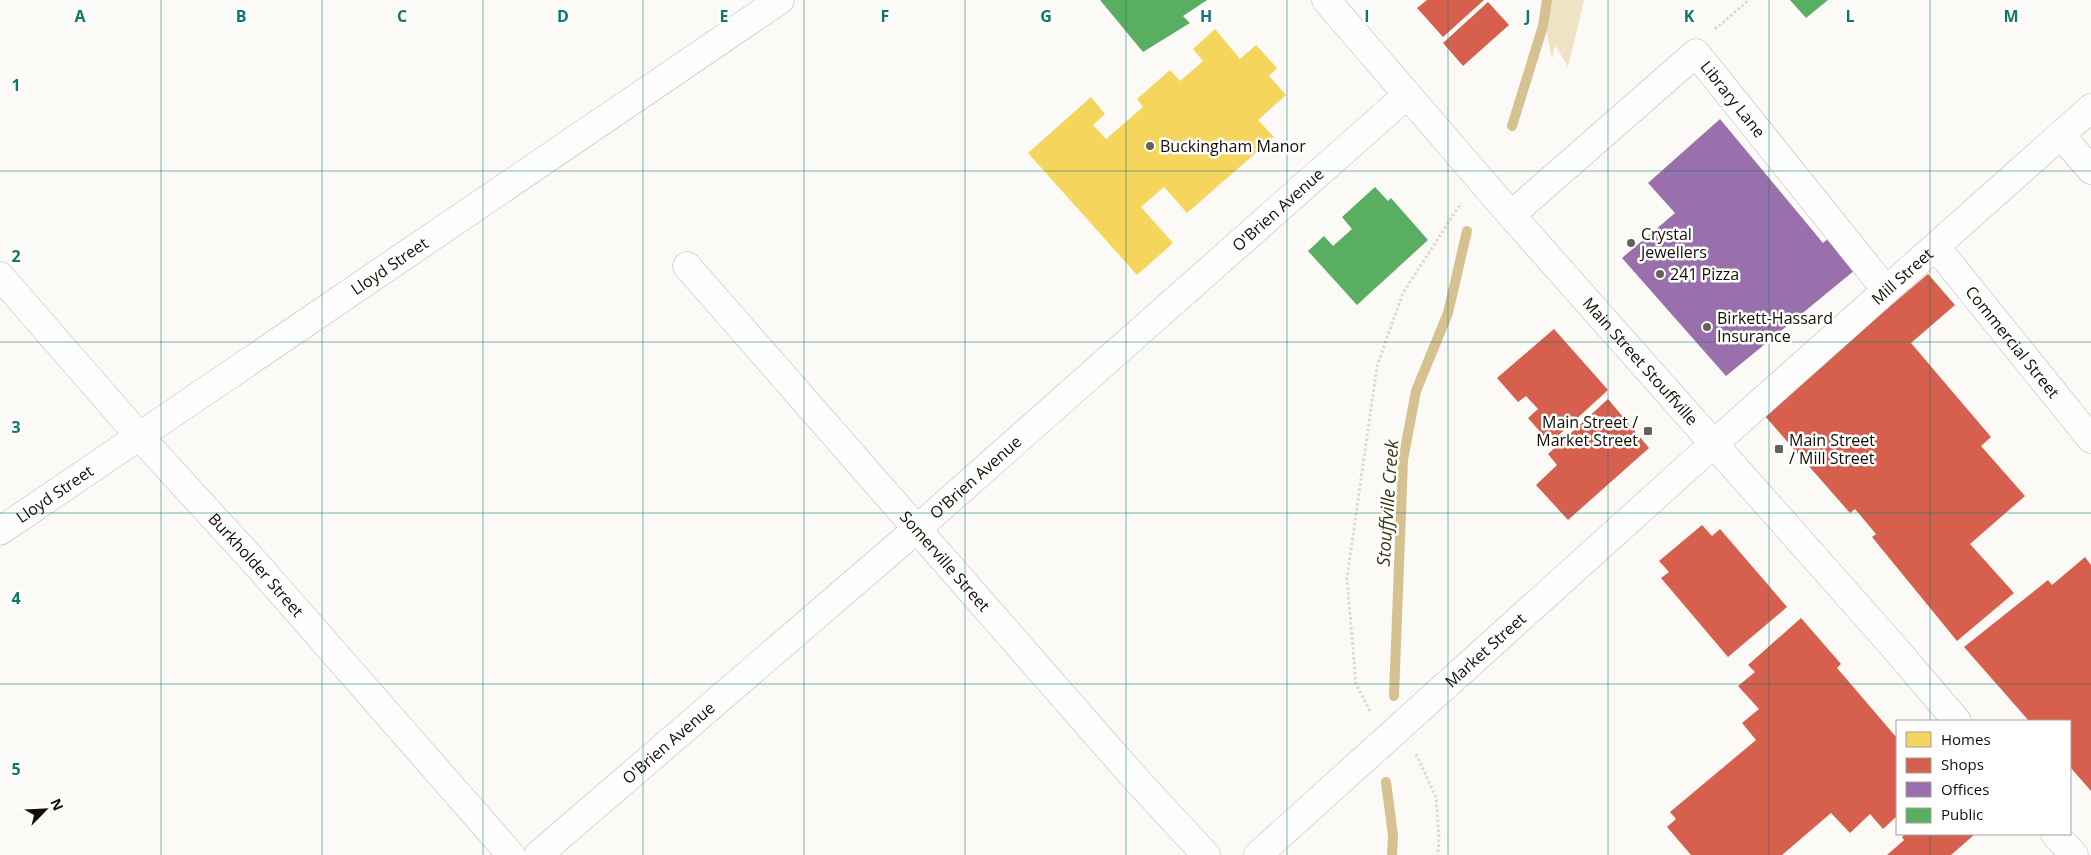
<svg xmlns="http://www.w3.org/2000/svg" width="2091" height="855" font-family="'Open Sans',sans-serif">
<style>
.green{fill:#f0e3c4}
.homes{fill:#f6d55c}
.shops{fill:#d6604d}
.offices{fill:#9970ab}
.public{fill:#5aae61}
.lines{fill:none;stroke-linecap:round;stroke-linejoin:round}
.stream{stroke:#d6c291;stroke-width:10}
.street-casing{stroke:#b9b6af;stroke-width:29}
.secondary-casing{stroke:#b9b6af;stroke-width:29}
.path{stroke:#dad9d8;stroke-width:3;stroke-dasharray:2.5 2.5;stroke-linecap:butt}
.street{stroke:#fffefe;stroke-width:28}
.secondary{stroke:#fffefe;stroke-width:28}
.grid{fill:none;stroke:#0f766e;stroke-width:1;stroke-opacity:0.55}
.poi-dot{fill:#656159;stroke:#fff;stroke-width:2}
.labels{text-anchor:middle;dominant-baseline:central;stroke-width:5;stroke-linejoin:round;paint-order:stroke}
.street-label{font-size:16px;fill:#130e04;stroke:#fff}
.poi-label{font-size:16px;fill:#130e04;stroke:#fff;text-anchor:start}
.water-label{font-size:18px;font-style:italic;fill:#3f3314;stroke:#fff}
.grid-label{font-size:16px;text-anchor:middle;font-weight:bold;fill:#0f766e;stroke:#fff;stroke-width:5;stroke-linejoin:round;paint-order:stroke}
</style>
<rect width="100%" height="100%" fill="#fcfaf7"/>
<path class="green" d="M1541 0H1584L1568 67 1555 45 1552 60 1547 33 1543 26 1544 15Z"/>
<path class="homes" d="M1215 29 1240 59 1256 45 1277 68 1269 76 1286 95 1258 120 1274 137 1187 213 1164 187 1141 207 1173 243 1137 275 1028 153 1091 97 1105 114 1093 125 1106 139 1143 107 1137 99 1170 70 1180 81 1203 61 1193 49Z"/>
<path class="shops" d="M1427 0H1484L1443 37 1417 8Z
M1488 2 1509 25 1463 66 1443 43Z
M1928 274 1955 305 1911 343 1991 437 1981 446 2025 496 1970 544 2014 593 1957 641 1872 537 1876 534 1855 509 1850 513 1764 415 1836 352Z
M1554 329 1608 390 1550 443 1528 418 1538 409 1526 396 1518 402 1497 378Z
M1608 399 1649 448 1568 520 1536 485 1557 465 1548 454Z
M1702 525 1712 536 1720 529 1787 607 1728 657 1661 578 1669 572 1659 561Z
M2085 557 2091 565V791L2070 767V721H2029L1964 647 2048 580 2052 585Z
M1801 618 1841 664 1837 668 1897 738V816L1883 829 1870 814 1850 833 1831 813 1782 855H1691L1667 827 1676 819 1670 812 1756 740 1742 723 1759 709 1738 686 1755 672 1748 665Z
M1905 834H1975L1951 855H1887L1904 840 1902 837Z"/>
<path class="offices" d="M1720 119 1823 243 1829 238 1855 270 1726 376 1622 258 1675 213 1648 183Z"/>
<path class="public" d="M1100 0H1207L1183 16 1190 23 1143 52Z
M1790 0H1828L1806 18Z
M1375 187 1388 201 1391 198 1428 240 1357 305 1308 251 1324 236 1333 246 1352 229 1342 217Z"/>
<g class="lines">
<path class="stream" d="M1512 126 1543 26 1547 0
M1394 696 1403 460 1416 391 1448 313 1467 231
M1386 782 1393 836 1392 855"/>
<g class="street-casing">
<g id="street">
<path d="M2061 135 2091 170"/>
<path id="s1" d="M1511 215 1696 53 1886 290"/>
<path id="s2" d="M1936 247 2091 439"/>
<path id="s3" d="M687 266 1133 776 1206 855"/>
<path id="s4" d="M0 276 140 437 259 567 511 855"/>
<path id="s5" d="M0 531 780 0"/>
<path id="s6" d="M538 855 918 528 1407 95"/>
<path id="s7" d="M1258 855 1689 466 2091 108"/>
</g>
</g>
<g class="secondary-casing">
<g id="secondary">
<path id="s8" d="M1326 0 1511 215 1893 646 1957 721"/>
<path d="M2055 834 2074 855"/>
</g>
</g>
<path class="path" d="M1715 29 1749 0
M1370 711 1356 684 1347 578 1377 366 1403 293 1461 203
M1416 754 1436 797 1439 837 1438 855"/>
<use href="#street" class="street"/>
<use href="#secondary" class="secondary"/>
</g>
<path class="grid" d="M161 0V855M322 0V855M483 0V855M643 0V855M804 0V855M965 0V855M1126 0V855M1287 0V855M1448 0V855M1608 0V855M1769 0V855M1930 0V721M0 171H2091M0 342H2091M0 513H2091M0 684H2091M1930 834V855"/>
<g class="poi-dot">
<circle cx="1150" cy="146" r="5"/>
<circle cx="1631" cy="243" r="5"/>
<circle cx="1660" cy="274" r="5"/>
<circle cx="1707" cy="327" r="5"/>
<rect x="1643" y="426" width="10" height="10" rx="2.5"/>
<rect x="1774" y="444" width="10" height="10" rx="2.5"/>
</g>
<g class="labels">
<g class="street-label">
<text stroke="none"><textPath href="#s1" startOffset="305">Library Lane</textPath></text>
<text stroke="none"><textPath href="#s6" startOffset="982">O'Brien Avenue</textPath></text>
<text stroke="none"><textPath href="#s5" startOffset="471">Lloyd Street</textPath></text>
<text stroke="none"><textPath href="#s7" startOffset="866">Mill Street</textPath></text>
<text stroke="none"><textPath href="#s2" startOffset="122">Commercial Street</textPath></text>
<text stroke="none"><textPath href="#s8" startOffset="479">Main Street Stouffville</textPath></text>
<text stroke="none"><textPath href="#s6" startOffset="578">O'Brien Avenue</textPath></text>
<text stroke="none"><textPath href="#s5" startOffset="66">Lloyd Street</textPath></text>
<text stroke="none"><textPath href="#s3" startOffset="392">Somerville Street</textPath></text>
<text stroke="none"><textPath href="#s4" startOffset="386">Burkholder Street</textPath></text>
<text stroke="none"><textPath href="#s7" startOffset="306">Market Street</textPath></text>
<text stroke="none"><textPath href="#s6" startOffset="172">O'Brien Avenue</textPath></text>
</g>
<g class="poi-label">
<text x="1160" y="146">Buckingham Manor</text>
<text x="1641" y="234">Crystal<tspan x="1641" dy="18">Jewellers</tspan></text>
<text x="1670" y="274">241 Pizza</text>
<text x="1717" y="318">Birkett-Hassard<tspan x="1717" dy="18">Insurance</tspan></text>
<text x="1638" y="422" text-anchor="end">Main Street /<tspan x="1638" dy="18">Market Street</tspan></text>
<text x="1789" y="440">Main Street<tspan x="1789" dy="18">/ Mill Street</tspan></text>
</g>
<g class="water-label">
<text transform="translate(1387 503) rotate(-86)">Stouffville Creek</text>
</g>
</g>
<g class="grid-label">
<text x="80" y="22">A</text>
<text x="241" y="22">B</text>
<text x="402" y="22">C</text>
<text x="563" y="22">D</text>
<text x="724" y="22">E</text>
<text x="885" y="22">F</text>
<text x="1046" y="22">G</text>
<text x="1206" y="22">H</text>
<text x="1367" y="22">I</text>
<text x="1528" y="22">J</text>
<text x="1689" y="22">K</text>
<text x="1850" y="22">L</text>
<text x="2011" y="22">M</text>
<text x="16" y="91">1</text>
<text x="16" y="262">2</text>
<text x="16" y="433">3</text>
<text x="16" y="604">4</text>
<text x="16" y="775">5</text>
</g>
<rect x="1896" y="720" width="175" height="115" fill="#ffffff" stroke="#a19f9b"/>
<rect x="1906" y="732" width="25" height="15" fill="#f6d55c" stroke="#a19f9b"/>
<text x="1941" y="745" font-size="15" fill="#130e04">Homes</text>
<rect x="1906" y="758" width="25" height="15" fill="#d6604d" stroke="#a19f9b"/>
<text x="1941" y="770" font-size="15" fill="#130e04">Shops</text>
<rect x="1906" y="782" width="25" height="15" fill="#9970ab" stroke="#a19f9b"/>
<text x="1941" y="795" font-size="15" fill="#130e04">Offices</text>
<rect x="1906" y="808" width="25" height="15" fill="#5aae61" stroke="#a19f9b"/>
<text x="1941" y="820" font-size="15" fill="#130e04">Public</text>
<g transform="translate(45 810) rotate(66)" stroke="#ffffff" stroke-width="4" paint-order="stroke">
<path d="M0-4L9 19L0 12L-9 19Z" fill="#130e04"/>
<text y="-8" font-size="14" font-weight="bold" text-anchor="middle" fill="#130e04">N</text>
</g>
</svg>
